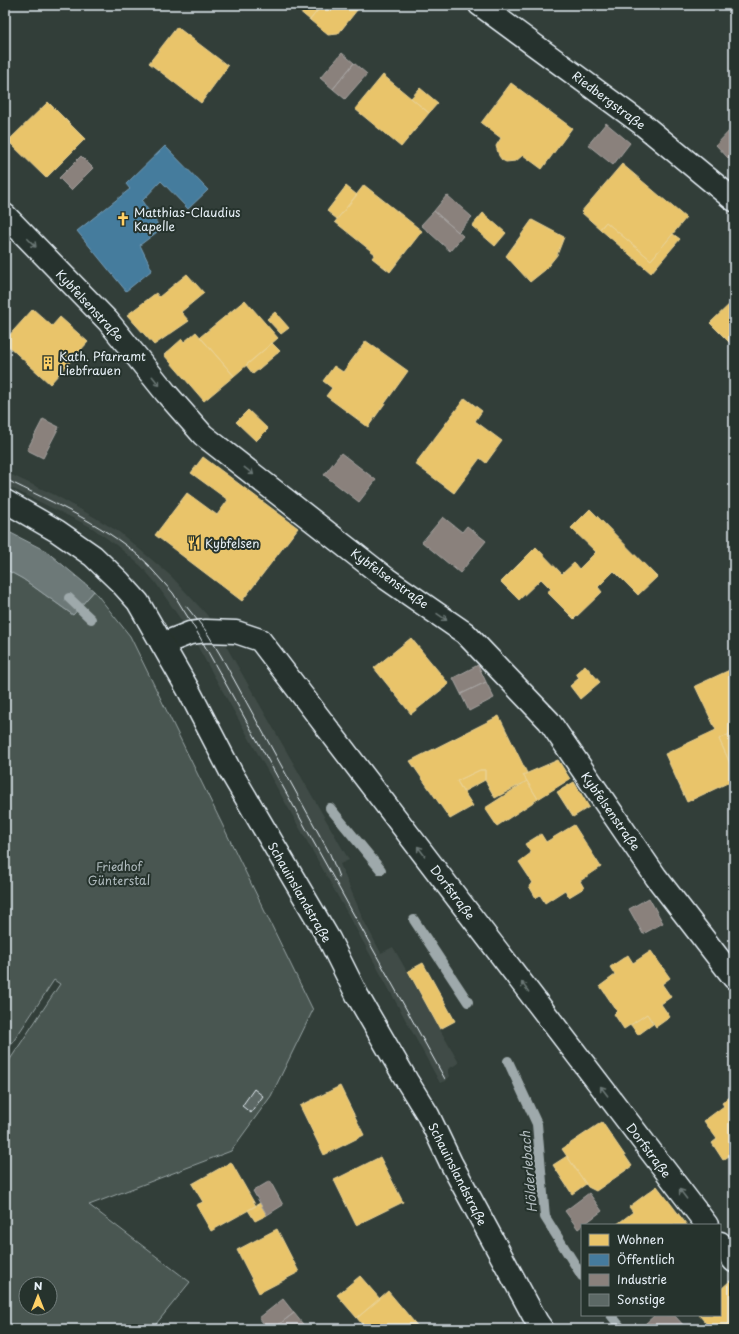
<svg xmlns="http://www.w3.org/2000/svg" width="739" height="1334" font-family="'Playpen Sans',sans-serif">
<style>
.built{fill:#3f4b46}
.green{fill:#495651;stroke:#98a4a4;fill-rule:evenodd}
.water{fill:#6d7978;stroke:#9ea9ab}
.homes{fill:#e9c46a;stroke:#e9d295}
.public{fill:#457b9d;stroke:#769eb8}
.industry{fill:#8a817c;stroke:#a6a3a1}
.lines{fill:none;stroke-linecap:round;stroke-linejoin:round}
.stream{stroke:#9ea9ab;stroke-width:10}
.building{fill:#5c6865;stroke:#e8f1f8}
.minor-casing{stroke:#e8f1f8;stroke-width:25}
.major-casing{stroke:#e8f1f8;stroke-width:25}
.minor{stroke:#26332d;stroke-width:22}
.major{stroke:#26332d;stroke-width:22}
.tram{stroke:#e8f1f8;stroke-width:1}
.oneway{stroke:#6a7674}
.labels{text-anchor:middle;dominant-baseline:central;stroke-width:4;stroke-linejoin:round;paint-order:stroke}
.street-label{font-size:12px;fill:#e8f1f8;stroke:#26332d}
.poi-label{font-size:12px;fill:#e8f1f8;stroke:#26332d;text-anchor:start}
.park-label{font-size:12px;fill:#b0bbbe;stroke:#26332d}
.water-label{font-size:13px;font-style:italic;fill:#b1bbbe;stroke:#26332d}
</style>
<rect width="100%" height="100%" fill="#323e39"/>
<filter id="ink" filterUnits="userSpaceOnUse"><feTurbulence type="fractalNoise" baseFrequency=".025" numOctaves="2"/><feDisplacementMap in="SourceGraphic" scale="8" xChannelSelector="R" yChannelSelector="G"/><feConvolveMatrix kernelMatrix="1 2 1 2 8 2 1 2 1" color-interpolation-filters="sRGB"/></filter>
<g filter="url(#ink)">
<path class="built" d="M5 472 55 495 94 517 119 532 171 576 207 615 218 632 349 860 340 864 364 921 381 953 393 947 459 1063 448 1069 450 1076 446 1081 440 1083 354 925 190 633 155 582 141 566 116 545 91 527 5 485Z"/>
<path class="green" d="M5 569 23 579 73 615 94 591 130 636 313 1010 271 1096 231 1151 89 1205 190 1282 152 1329H5V1067L60 984 54 980 5 1054ZM26 1284H50V1308H26Z"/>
<path class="water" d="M5 530 46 551 94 591 73 615 23 579 5 569Z"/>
<path class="homes" d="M292 5H322L310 20Z
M322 5H361L338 34 328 35 310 20Z
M177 27 228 66 201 103 149 63Z
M383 75 429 113 401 147 355 109Z
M511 83 572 128 542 169 523 155 516 161 506 162 502 160 499 156 496 146 501 138 481 123Z
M420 88 438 103 429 113 411 98Z
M48 102 85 139 46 178 8 141Z
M622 164 686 218 651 260 606 222 600 229 581 212Z
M364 185 422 231 390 272 372 258 375 254 335 222Z
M346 186 357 195 337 219 327 211Z
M483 213 506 233 495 246 472 226Z
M532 220 564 237 557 255 545 270 530 282 506 256Z
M606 222 651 260 673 234 680 239 651 273 600 229Z
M187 274 204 293 181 312 189 321 154 345 127 315 156 293 159 297Z
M245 300 278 338 234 376 200 337Z
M734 300V347L710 323Z
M33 309 52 326 60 317 88 342 50 384 5 343V340Z
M275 312 289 328 281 334 267 319Z
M196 332 234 376 204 401 164 355 182 339 184 342Z
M366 341 408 371 368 427 326 396 332 388 323 381 334 366 343 372Z
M272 343 280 351 253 374 246 365Z
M465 398 482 411 475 421 502 441 486 463 480 458 454 493 415 464Z
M248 410 268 429 256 441 236 422Z
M203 457 298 528 242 601 155 535 187 493 217 515 228 500 191 473Z
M590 509 657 577 638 595 614 571 598 587 602 592 574 619 547 592 551 589 541 579 519 600 501 582 536 547 562 574 574 563 579 569 596 552 571 528Z
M411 638 449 684 411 714 374 668Z
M585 665 600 682 580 699 570 686 579 678 576 673Z
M734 668V732L719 739 734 772V780L687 802 665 754 716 730 695 686Z
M499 716 527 773 523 775 527 781 495 798 485 780V770H480L457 781 473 806 450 819 410 761Z
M734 732V772L719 739Z
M558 760 570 779 538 799 523 775Z
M480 770H485V780L463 792 457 781Z
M527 781 538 799 497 826 485 808Z
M574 782 589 807 573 817 557 792Z
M574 825 601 867 580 881 584 888 569 897 565 890 545 903 540 895 536 898 529 886 533 883 519 862 531 853 525 844 541 834 546 842Z
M651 951 670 978 662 984 671 997 661 1004 670 1017 656 1027 647 1014 624 1029 614 1014 617 1011 600 986 615 975 610 967 628 955 633 963Z
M423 963 455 1021 440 1029 408 971Z
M647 1014 653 1024 638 1035 631 1025Z
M340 1086 364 1135 324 1155 300 1106Z
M734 1094V1163L729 1156 723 1160 712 1143 717 1139 704 1121 724 1106 722 1103Z
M602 1122 632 1166 596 1191 588 1187 562 1149Z
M567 1156 586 1184 572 1194 553 1165Z
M380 1157 403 1202 356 1225 334 1180Z
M231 1162 256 1206 211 1231 196 1205 203 1202 192 1184Z
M657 1186 687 1225H616L633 1212 629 1207Z
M260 1203 267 1215 255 1221 248 1210Z
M277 1229 299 1272 259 1293 237 1250Z
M360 1276 380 1299 357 1318 337 1295Z
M731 1280 734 1283V1329H711L699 1315H720V1290Z
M388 1291 419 1328 417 1329H366L357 1318Z"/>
<path class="public" d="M165 146 208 190 188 209 161 181 142 201 161 229 140 245 152 270 126 291 77 231 130 189 126 184Z"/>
<path class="industry" d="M342 53 354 63 333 89 320 78Z
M354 63 367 74 345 99 333 89Z
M606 123 630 143 613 165 588 145Z
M734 126V152L728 158 716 145Z
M81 156 93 168 71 190 59 178Z
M447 195 472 217 458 232 434 211Z
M434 211 463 236 450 251 421 225Z
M43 419 59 427 43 458 27 450Z
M341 453 376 480 359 502 324 475Z
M443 517 462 532 467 526 486 541 460 573 422 542Z
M478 665 486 682 461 694 453 678Z
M486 682 494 698 469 711 461 694Z
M649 898 663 923 643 934 629 909Z
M270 1181 283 1205 267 1215 253 1191Z
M589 1193 602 1211 578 1229 565 1211Z
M283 1299 294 1313 273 1329H268L259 1318Z
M294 1313 306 1328 304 1329H273Z
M655 1315H674L687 1329H650L645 1324Z"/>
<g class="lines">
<path class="stream" d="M69 598 91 619
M330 808 381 870
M414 920 468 1002
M508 1061 537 1124 545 1217 582 1276
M611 1315 622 1329"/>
</g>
<path class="building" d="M254 1089 263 1096 251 1113 242 1106Z"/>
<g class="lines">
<g class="minor-casing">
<path id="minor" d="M480 5 642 124 734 200
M5 215 108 321 166 393 203 435 387 579 465 633 549 721 656 877 734 978
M162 644 190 633 206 631 236 632 260 640 707 1225
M720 1243 734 1261"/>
</g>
<g class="major-casing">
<path id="major" d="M5 501 57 531 93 556 120 582 138 602 189 691 232 774 329 939 357 995 407 1081 428 1115 451 1163 537 1322 542 1329"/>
</g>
<use href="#minor" class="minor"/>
<use href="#major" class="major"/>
<path class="tram" d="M5 479C55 504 109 526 150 566
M146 563 173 593 197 632 445 1079
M186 606 206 631 221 656 330 854 339 877"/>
</g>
<defs><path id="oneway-shaft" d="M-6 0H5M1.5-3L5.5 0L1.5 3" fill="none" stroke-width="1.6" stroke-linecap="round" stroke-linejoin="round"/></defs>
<g class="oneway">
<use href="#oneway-shaft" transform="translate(32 243) rotate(46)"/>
<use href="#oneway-shaft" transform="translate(156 381) rotate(51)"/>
<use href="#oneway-shaft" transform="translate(249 471) rotate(38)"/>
<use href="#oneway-shaft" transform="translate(442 617) rotate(35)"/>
<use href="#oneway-shaft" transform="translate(421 851) rotate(-127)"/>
<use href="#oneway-shaft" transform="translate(525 987) rotate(-127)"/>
<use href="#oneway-shaft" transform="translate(604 1091) rotate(-127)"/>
<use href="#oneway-shaft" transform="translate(683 1194) rotate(-127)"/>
</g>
</g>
<defs>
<g id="church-bare" transform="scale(1.08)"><path d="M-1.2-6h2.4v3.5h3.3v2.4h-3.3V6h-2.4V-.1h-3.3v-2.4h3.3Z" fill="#ffd166" stroke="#26332d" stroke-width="2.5" paint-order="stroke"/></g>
<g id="building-bare" transform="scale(1.08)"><path d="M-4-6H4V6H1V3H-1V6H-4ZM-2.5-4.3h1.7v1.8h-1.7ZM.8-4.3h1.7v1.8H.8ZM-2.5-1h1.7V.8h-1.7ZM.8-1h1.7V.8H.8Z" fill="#ffd166" stroke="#26332d" stroke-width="2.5" paint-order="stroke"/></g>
<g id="restaurant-bare" transform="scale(1.08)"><path d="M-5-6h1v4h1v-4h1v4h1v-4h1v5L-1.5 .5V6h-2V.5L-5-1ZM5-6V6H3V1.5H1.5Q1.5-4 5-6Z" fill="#ffd166" stroke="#26332d" stroke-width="2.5" paint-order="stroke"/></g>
</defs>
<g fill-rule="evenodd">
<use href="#church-bare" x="123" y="219"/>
<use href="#building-bare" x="48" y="363"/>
<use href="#restaurant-bare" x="194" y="543"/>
</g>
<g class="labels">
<g class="street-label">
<text transform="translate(609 100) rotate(37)">Riedbergstraße</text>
<text transform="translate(90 305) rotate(47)">Kybfelsenstraße</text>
<text transform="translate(390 578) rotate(36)">Kybfelsenstraße</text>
<text transform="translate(611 811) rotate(55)">Kybfelsenstraße</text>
<text transform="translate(300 892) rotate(60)">Schauinslandstraße</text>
<text transform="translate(453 892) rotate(53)">Dorfstraße</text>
<text transform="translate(649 1150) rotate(53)">Dorfstraße</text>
<text transform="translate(458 1174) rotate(63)">Schauinslandstraße</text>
</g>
<g class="poi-label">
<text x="134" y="212">Matthias-Claudius<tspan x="134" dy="14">Kapelle</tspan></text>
<text x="59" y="356">Kath. Pfarramt<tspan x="59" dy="14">Liebfrauen</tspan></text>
<text x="205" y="543">Kybfelsen</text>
</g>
<g class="park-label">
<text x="119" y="866">Friedhof<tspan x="119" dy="14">Günterstal</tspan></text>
</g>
<g class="water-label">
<text transform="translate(528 1172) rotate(-95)">Hölderlebach</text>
</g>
</g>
<rect width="739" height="1334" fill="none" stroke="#26332d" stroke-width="20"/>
<rect x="10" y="10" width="719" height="1314" fill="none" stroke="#e8f1f8" stroke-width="1.5" filter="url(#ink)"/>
<rect x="581" y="1224" width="140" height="92" fill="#26332d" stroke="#747f7e"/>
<rect x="589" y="1234" width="20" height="12" fill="#e9c46a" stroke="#747f7e"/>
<text x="617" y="1244" font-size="12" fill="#e8f1f8">Wohnen</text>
<rect x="589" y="1254" width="20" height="12" fill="#457b9d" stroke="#747f7e"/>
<text x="617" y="1264" font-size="12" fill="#e8f1f8">Öffentlich</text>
<rect x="589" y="1274" width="20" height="12" fill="#8a817c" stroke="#747f7e"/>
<text x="617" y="1284" font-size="12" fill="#e8f1f8">Industrie</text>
<rect x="589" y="1294" width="20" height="12" fill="#5c6865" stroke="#747f7e"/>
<text x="617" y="1304" font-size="12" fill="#e8f1f8">Sonstige</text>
<g transform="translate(38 1296)"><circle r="19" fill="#26332d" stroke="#747f7e"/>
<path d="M0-3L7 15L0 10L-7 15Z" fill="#ffd166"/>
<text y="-6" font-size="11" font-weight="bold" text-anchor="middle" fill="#e8f1f8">N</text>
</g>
</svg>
